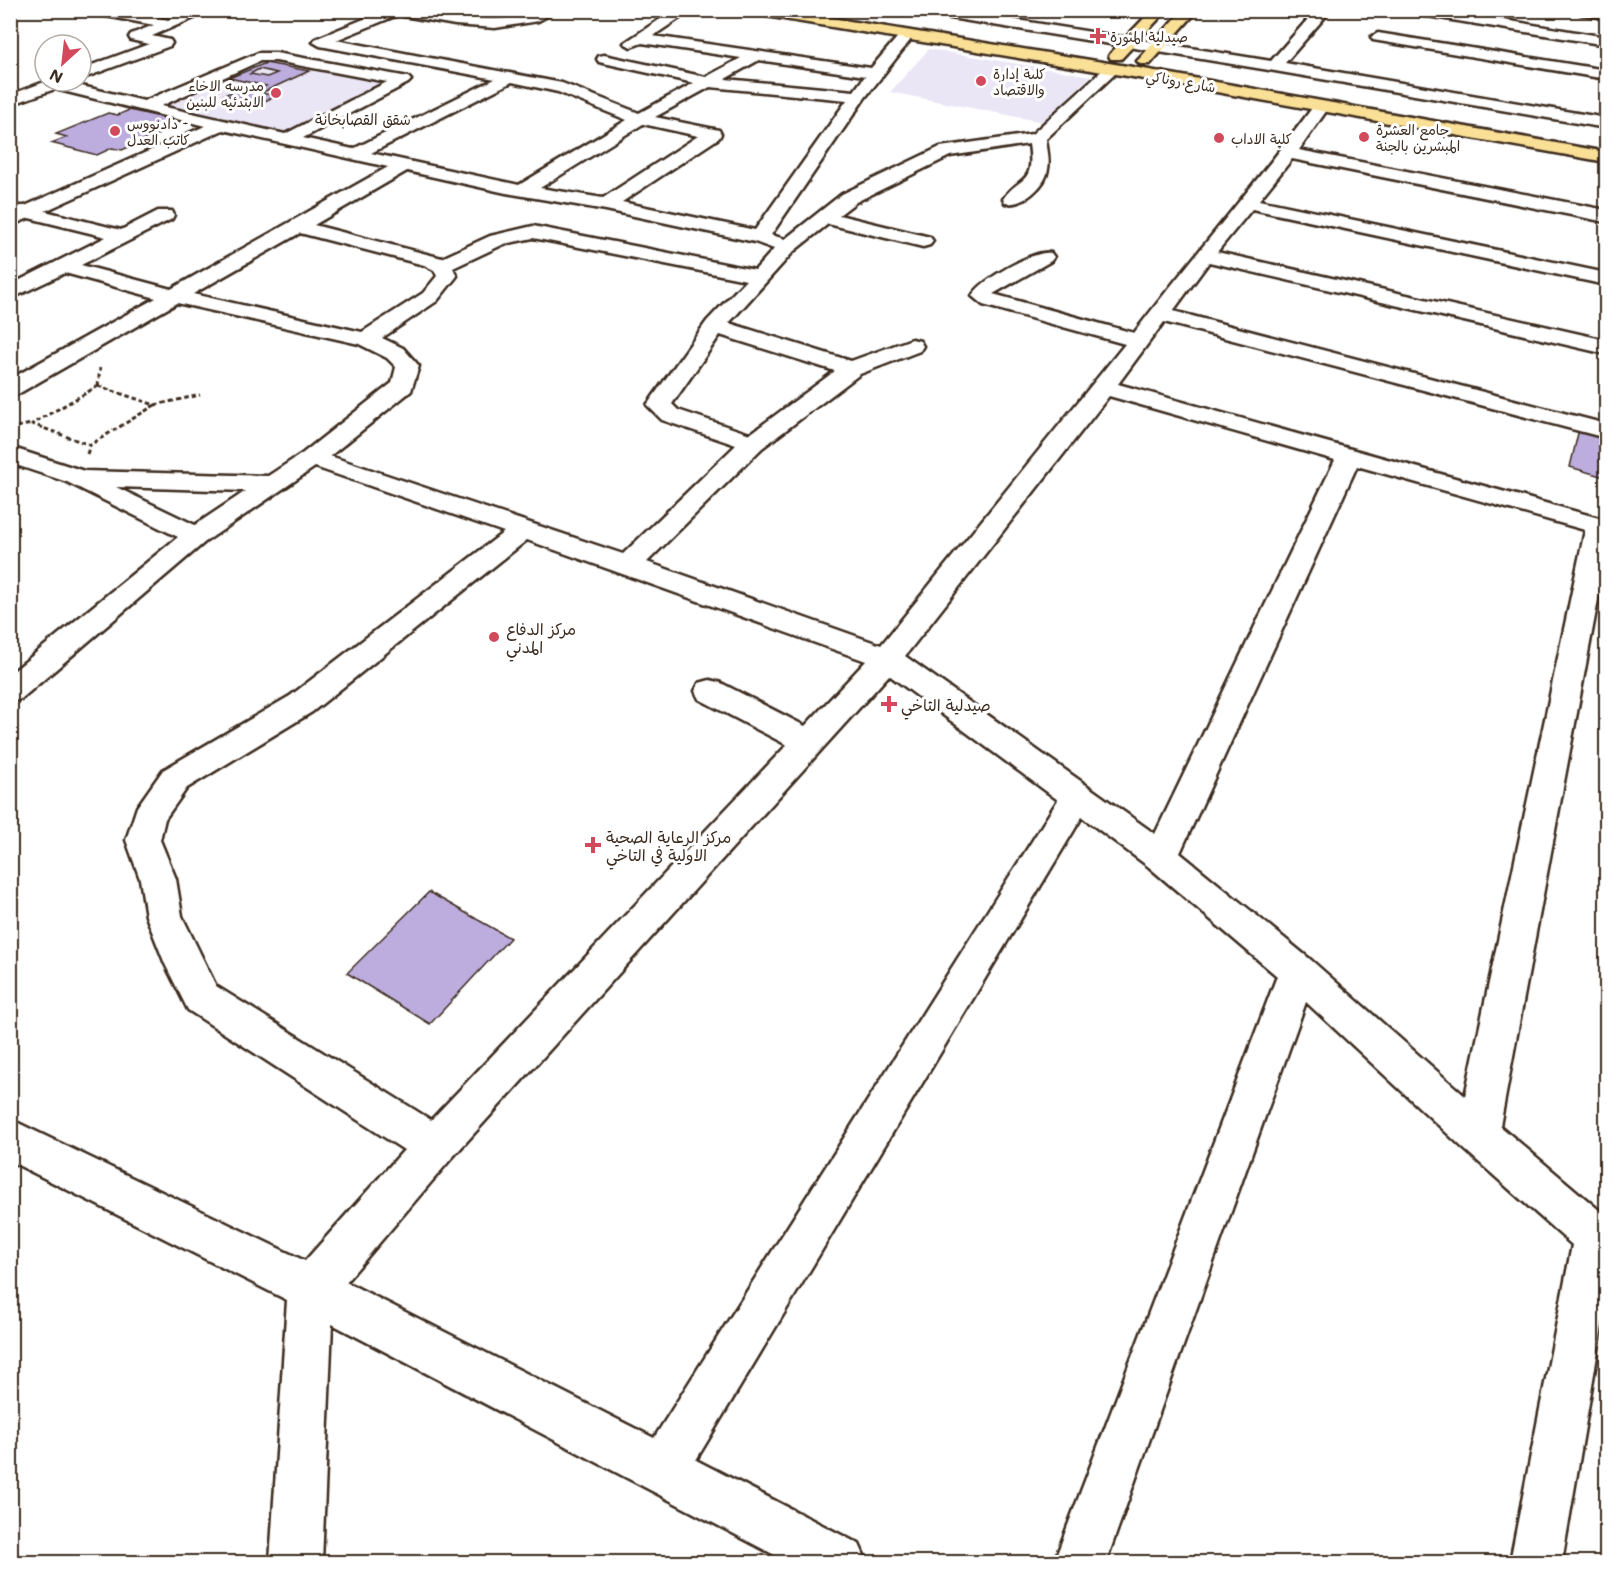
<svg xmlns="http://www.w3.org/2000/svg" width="1617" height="1573" font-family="Mali,'Playpen Sans Arabic',sans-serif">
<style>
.built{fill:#ebe6f5}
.building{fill:#bdadde;stroke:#3b2a1e;stroke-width:1.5;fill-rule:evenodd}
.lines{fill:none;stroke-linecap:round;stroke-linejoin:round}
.minor-casing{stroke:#3b2a1e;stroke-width:5}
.major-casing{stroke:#3b2a1e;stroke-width:5}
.path{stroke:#3b2a1e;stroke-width:3;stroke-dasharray:4.5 3;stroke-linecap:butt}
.minor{fill:#fff;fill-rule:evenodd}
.major{fill:#fadf96;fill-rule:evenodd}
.poi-dot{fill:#d1495b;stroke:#fff;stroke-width:2}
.labels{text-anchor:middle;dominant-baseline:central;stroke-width:6;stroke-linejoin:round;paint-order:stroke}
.far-poi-label{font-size:14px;fill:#3b2a1e;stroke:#fff;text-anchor:start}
.far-street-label{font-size:14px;fill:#3b2a1e;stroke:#fff}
.far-neighbourhood-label{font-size:15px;fill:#3b2a1e;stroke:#fff}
.poi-label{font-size:16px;fill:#3b2a1e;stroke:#fff;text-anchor:start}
</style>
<rect width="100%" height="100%" fill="#fff"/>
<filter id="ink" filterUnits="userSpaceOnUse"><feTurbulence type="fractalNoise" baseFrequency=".0167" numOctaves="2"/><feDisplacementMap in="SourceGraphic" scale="12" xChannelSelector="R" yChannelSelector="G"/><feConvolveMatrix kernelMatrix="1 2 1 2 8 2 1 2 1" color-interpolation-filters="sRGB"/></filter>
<g filter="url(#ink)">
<path class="built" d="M929 49 1091 76 1043 122 890 92Z
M266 59 390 82 286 132 158 105Z"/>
<path class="building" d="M266 63 309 71 261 93 276 96 251 107 238 104 247 100 224 95 242 88 255 91 266 86 229 78ZM259 69 277 73 267 77 250 74Z
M129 110 174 120 163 125 173 128 122 150 112 148 97 155 51 143 67 137 56 134 108 113 118 115Z
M1579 429 1606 436 1604 477 1570 467Z
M429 892 510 938 430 1024 347 973Z"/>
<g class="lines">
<g class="minor-casing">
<path id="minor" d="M88 10H120L169 20 192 10H213L152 36 170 40 172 43 170 46 81 79V69L149 44 131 40 129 37 131 34 154 25 95 14Z
M386 10C396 10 408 10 418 11 444 13 468 19 493 19 515 19 535 10 558 10L538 21 495 28 455 25 398 15 336 40 562 83 639 113 694 83 599 62 597 59 599 56 604 55 706 77 741 58 642 43 631 47 624 43 674 10H692L653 36 871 68 902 32H912L914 35 912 38 864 99 771 235 785 239 842 194 940 147 1032 134 1107 66H1117L1120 69 1117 72 1046 139C1047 149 1050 159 1048 169 1046 186 1022 207 1005 203L1003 199C1021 174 1035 186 1029 144L950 156 856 202 839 215 930 237 933 241 930 245 923 247 828 224 794 251 729 323 851 361 912 339 920 341 923 346 920 351 860 374 762 448 647 562 881 645 1125 344 983 305 972 296C979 281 1035 249 1051 253L1054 257 1051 261 993 294 1134 333C1193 256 1258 182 1315 104L1321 102 1329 107 1299 150 1606 210V222L1292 159 1259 200 1606 273V285L1252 209 1217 252 1606 340V354L1209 262 1173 311 1606 424V438L1164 322 1118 384 1606 520V557L1500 1126 1606 1216V1303L1562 1562H1510L1572 1245 1463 1148 1306 1002 1106 1562H1054L1277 976 1149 867 1082 817 696 1460 859 1544 867 1562H788L332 1324 322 1562H270L287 1300 10 1161V1119L305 1261 404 1150 188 1010 165 964 146 916 140 879 126 840 137 807 163 770 290 696 504 532 315 467 205 542 21 699 10 702V674L178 537 67 482 10 463V447L84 471 268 476 303 453 392 383 396 367 387 358 359 344 177 303 18 394 10 396V379L156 298 65 273 10 299V285L106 237 29 218 10 226 11 206H25L205 126 55 89 16 103 10 102V92L15 93 47 81H71L69 83 144 101 258 53H276L408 77 411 80 408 83 303 138 353 149 495 79 320 46 313 42 315 39ZM759 60 865 76 854 91 725 79ZM260 61H276L387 82 285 134 161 106ZM512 82 558 92 627 120 519 185 371 153ZM710 87 847 100 755 230 622 202 719 138 721 134 719 130 655 117ZM643 124 698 136 603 198 540 188ZM223 130 388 167 171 289 81 265 172 219 174 215 172 211H158L121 230 45 211ZM407 171 506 193 606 210 755 242 774 249 755 270 533 226 490 236 442 258 314 225ZM300 233 424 265 434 270 437 276 423 293 362 332 193 294ZM533 238 746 280 707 321 647 405 662 420 736 445 623 554 330 456 411 391 419 366 403 348 382 338 437 301 457 276 453 268 504 244ZM720 335 835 371 750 434 678 410 672 404ZM1109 396 1335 460 1155 834 905 656ZM1357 466 1585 530 1465 1096 1311 960 1180 853ZM116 487 246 491 195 525ZM527 540 866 661 805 726 721 683 710 680 699 683 695 691 699 699 787 745 431 1120 216 986 182 916 176 879 160 840 165 819 187 788 312 712ZM889 675 1058 800 654 1438 346 1282 450 1160Z
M919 10H955L1271 61 1316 10H1331L1285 63 1606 118V128L1275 71 926 14Z
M1408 10H1444L1606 37V45L1415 14Z
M1574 10H1606V18L1581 14Z
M1378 33 1606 70V79L1373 40 1371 37Z"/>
</g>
<g class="major-casing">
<path id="major" d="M747 10H782L1127 66 1606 152V162L1127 76 754 14Z
M1152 10H1167L1121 59H1111L1109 56 1111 53Z
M1183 10H1198L1150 64H1140L1137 61 1140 58Z"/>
</g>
<path class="path" d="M98 386 100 368
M98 386 155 405 90 445 32 424Z
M155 405 200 395
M10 428 32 424
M87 454 90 445"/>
<use href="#minor" class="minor"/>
<use href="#major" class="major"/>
</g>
</g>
<g class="poi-dot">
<path d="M1095 27h6v6h6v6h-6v6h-6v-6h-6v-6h6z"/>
<circle cx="981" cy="81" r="6"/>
<circle cx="276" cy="93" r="6"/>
<circle cx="115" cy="131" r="6"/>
<circle cx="1364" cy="137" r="6"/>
<circle cx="1219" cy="138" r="6"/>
<circle cx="494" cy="637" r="6"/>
<path d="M886 695h6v6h6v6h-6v6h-6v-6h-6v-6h6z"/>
<path d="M590 836h6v6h6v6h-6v6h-6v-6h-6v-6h6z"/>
</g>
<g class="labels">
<g class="far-poi-label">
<text x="1110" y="36">صيدلية المنورة</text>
<text x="993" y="73">كلية إدارة<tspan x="993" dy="16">والاقتصاد</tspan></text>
<text x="264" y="85" text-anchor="end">مدرسه الاخاء<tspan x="264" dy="16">الابتدئيه للبنين</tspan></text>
<text x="127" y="123">دادنووس -<tspan x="127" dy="16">کاتب العدل</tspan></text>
<text x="1376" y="129">جامع العشرة<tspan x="1376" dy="16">المبشرين بالجنة</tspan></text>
<text x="1231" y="138">كلية الاداب</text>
</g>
<g class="far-street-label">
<text transform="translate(1181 81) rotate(10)">شارع روناكي</text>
</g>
<g class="far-neighbourhood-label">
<text x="363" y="119">شقق القصابخانة</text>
</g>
<g class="poi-label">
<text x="506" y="628">مركز الدفاع<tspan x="506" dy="18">المدني</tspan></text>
<text x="901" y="704">صيدلية التاخي</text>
<text x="606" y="836">مركز الرعاية الصحية<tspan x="606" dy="18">الاولية في التاخي</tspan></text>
</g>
</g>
<rect width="1617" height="1573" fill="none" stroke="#fff" stroke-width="36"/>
<rect x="18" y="18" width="1581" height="1537" fill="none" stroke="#3b2a1e" stroke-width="2" filter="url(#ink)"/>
<g transform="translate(63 63) rotate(207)"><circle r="28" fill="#ffffff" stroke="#b1aaa5" stroke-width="1.5"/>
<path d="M0-4.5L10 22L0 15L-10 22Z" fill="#d1495b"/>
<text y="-9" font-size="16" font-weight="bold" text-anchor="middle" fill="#3b2a1e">N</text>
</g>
</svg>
